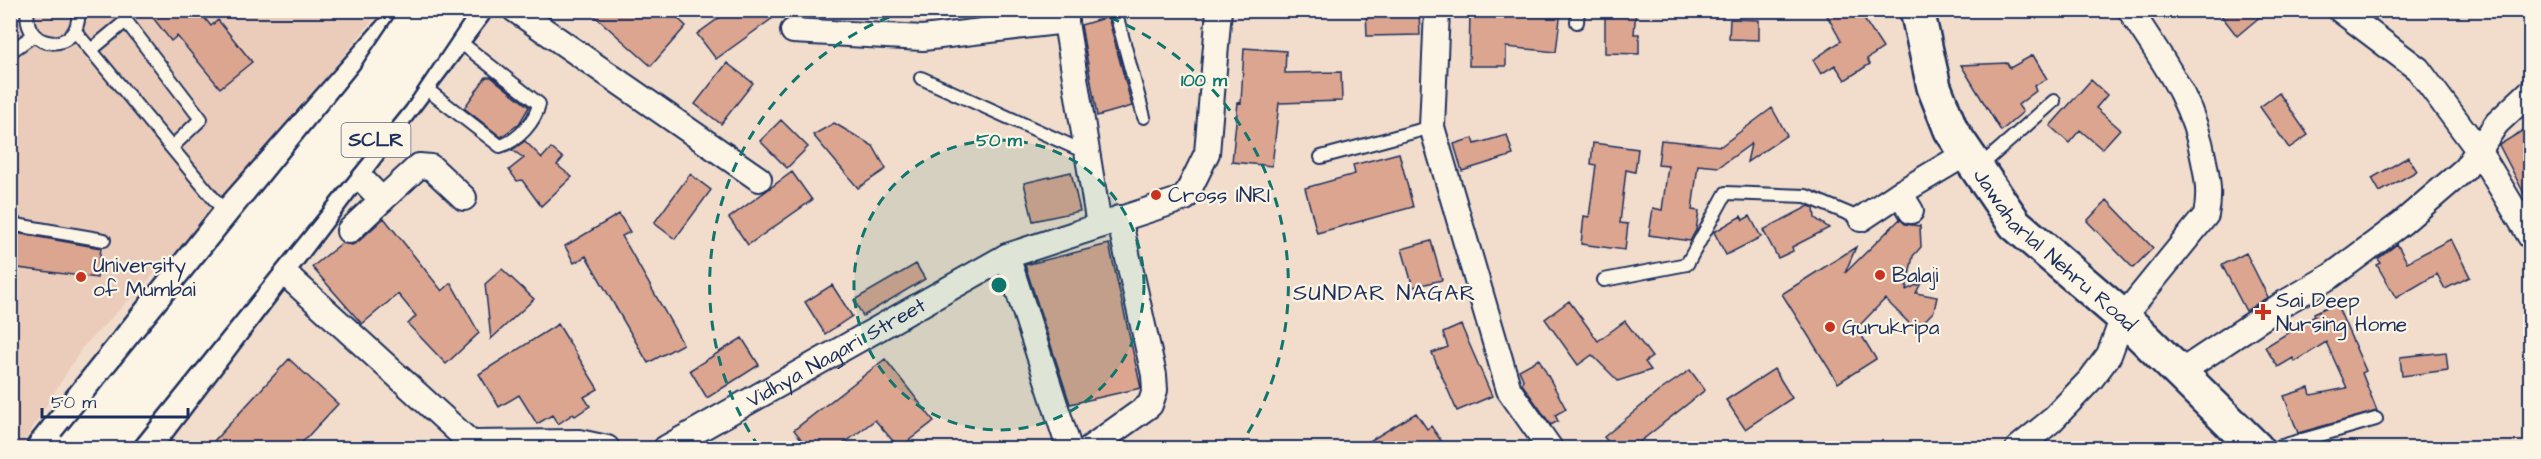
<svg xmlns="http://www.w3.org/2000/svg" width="2541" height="459" font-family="'Architects Daughter',sans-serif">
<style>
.built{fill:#ebccba}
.building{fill:#dba590;stroke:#1b2f5e;stroke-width:1.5}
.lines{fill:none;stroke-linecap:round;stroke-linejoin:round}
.lane-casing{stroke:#1b2f5e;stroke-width:16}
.street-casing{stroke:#1b2f5e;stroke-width:28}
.secondary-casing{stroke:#1b2f5e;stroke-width:38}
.highway-casing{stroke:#1b2f5e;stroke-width:38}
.lane{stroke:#fcf5e5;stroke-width:12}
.street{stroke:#fcf5e5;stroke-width:24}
.secondary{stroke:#fcf5e5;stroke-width:33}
.highway{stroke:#fcf5e5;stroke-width:33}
.highway-bridge-casing{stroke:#1b2f5e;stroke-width:38;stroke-linecap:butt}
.highway-bridge{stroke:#fcf5e5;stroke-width:33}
.ring{fill:none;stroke:#0f766e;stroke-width:3;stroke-dasharray:10 8}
.poi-dot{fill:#c8321e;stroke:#fcf5e5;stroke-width:2}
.labels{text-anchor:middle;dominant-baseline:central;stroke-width:4.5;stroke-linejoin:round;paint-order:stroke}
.shield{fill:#fcf5e5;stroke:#5e6a86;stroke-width:1.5}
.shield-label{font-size:20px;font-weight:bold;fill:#1b2f5e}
.poi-label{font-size:21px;fill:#1b2f5e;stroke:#fcf5e5;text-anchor:start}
.street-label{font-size:21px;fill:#1b2f5e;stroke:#fcf5e5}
.neighbourhood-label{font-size:22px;letter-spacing:1.5px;fill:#1b2f5e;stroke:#fcf5e5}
.centre{fill:#0f766e;stroke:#fcf5e5;stroke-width:3}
.ring-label{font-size:18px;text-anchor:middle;font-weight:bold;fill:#0f766e;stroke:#fcf5e5;stroke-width:4.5;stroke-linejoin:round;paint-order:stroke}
</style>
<rect width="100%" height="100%" fill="#f2ddcc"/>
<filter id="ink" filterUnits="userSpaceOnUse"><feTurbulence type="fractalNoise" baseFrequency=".0167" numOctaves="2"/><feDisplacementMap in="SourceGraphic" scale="12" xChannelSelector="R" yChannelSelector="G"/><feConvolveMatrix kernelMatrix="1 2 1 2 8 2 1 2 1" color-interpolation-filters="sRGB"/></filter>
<g filter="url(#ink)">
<path class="built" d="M10 11H380L221 206 82 348 20 448H10Z"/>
<path class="building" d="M147 10H198L211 26 218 20 252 62 220 88 177 36 171 41Z
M588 10H669L686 26 651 66Z
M730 10H784L716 59 697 34Z
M1366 10H1419L1420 35 1367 36Z
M1470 10H1561L1556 52 1506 47V66H1469Z
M1605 10H1636L1634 34H1639V54L1605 53Z
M1824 10H1858L1883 48 1867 59 1870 64 1845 80 1835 65 1821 74 1813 60 1841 41Z
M2217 10H2268L2237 36Z
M1108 17 1132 106 1097 116 1081 25Z
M1730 19 1759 20V40L1729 39Z
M1244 48 1286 51 1285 73 1341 72 1342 101 1279 103 1272 166 1232 162 1238 102 1241 103Z
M2033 55 2047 79 2034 86 2036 91 2018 105 2023 112 2001 131 1961 65 2007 63 2010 68Z
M727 63 753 83 721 124 695 104Z
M486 77H491L529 107 519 124 501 137 464 108Z
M2091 80 2107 95 2096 108 2120 129 2102 149 2080 130 2069 143 2050 126Z
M2279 93 2308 135 2289 148 2260 107Z
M1772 108 1787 135 1747 162 1751 144 1719 167 1698 165 1692 210 1699 211 1696 230 1690 241 1649 235 1653 208 1662 210 1668 166 1658 165 1661 140 1721 146Z
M781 120 808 147 787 168 760 141Z
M834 123 873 146 886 169 858 188 813 135Z
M2530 126V205L2499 145Z
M1507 135 1513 155 1462 171 1454 144 1473 138 1475 144Z
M525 141 542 158 551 148 563 158 557 165 572 177 541 206 522 180 517 181 509 170 524 158 512 150Z
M1593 143 1638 149 1635 172 1626 170 1620 223 1628 224 1625 250 1581 244 1584 216 1589 217 1596 165 1591 164Z
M1399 153 1413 207 1317 233 1305 188 1355 174 1353 165Z
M2408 157 2417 171 2380 192 2372 178Z
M792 172 812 200 748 245 729 218Z
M1071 172 1080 211 1033 221 1024 183Z
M690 174 711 190 675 239 654 223Z
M2107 200 2153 248 2133 268 2087 221Z
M1809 206 1814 208 1815 218 1829 228 1792 247 1793 251 1778 258 1763 230Z
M619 214 630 232 622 236 683 344 648 363 586 256 574 263 565 246Z
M1741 216 1743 220 1750 216 1761 237 1726 255 1714 232Z
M384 218 442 291 451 283 479 333 446 364 408 324 416 316 398 294 362 324 312 267 342 243 352 245 358 242Z
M1900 219 1905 224 1920 226 1921 247 1913 256 1906 290 1921 283 1916 293 1937 297 1934 311 1916 330 1885 299 1857 328 1876 359 1838 383 1782 294 1856 247 1845 273Z
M10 232 101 248 97 278 10 267Z
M2451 239 2470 277 2445 289 2437 274 2396 298 2377 265 2381 263 2378 259 2397 244 2407 262Z
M1431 241 1442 280 1413 287 1402 249Z
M1109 244 1141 388 1070 404 1025 265Z
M2246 253 2268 297 2246 311 2222 265Z
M916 264 925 279 863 316 854 300Z
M502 269 534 299 491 339 485 284Z
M832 285 852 316 825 334 805 302Z
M1569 301 1598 341 1625 321 1652 357 1645 362 1651 370 1618 381 1592 355 1578 365 1545 319Z
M2336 303 2366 371 2362 373 2377 411 2298 433 2284 396 2309 388 2311 395 2347 388 2326 342 2295 362 2293 358 2278 367 2265 347 2315 316 2314 313Z
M558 324 598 389 584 397 590 406 575 416 573 414 558 424 552 415 537 424 519 395 499 407 479 374Z
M1461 325 1492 396 1457 411 1432 353 1448 347 1443 333Z
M742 338 759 365 707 398 690 370Z
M2446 352 2448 370 2402 376 2400 357Z
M289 359 338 404 297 448H223L214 441Z
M885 359 934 421 899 448 875 420 838 448H808L794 430Z
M1539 359 1566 409 1555 415 1558 421 1551 425 1522 384 1523 379 1519 370Z
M1774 369 1792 398 1745 429 1726 400Z
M1690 370 1705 390 1632 448H1613L1604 437 1658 392Z
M1416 413 1427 429 1431 426 1446 448H1358Z"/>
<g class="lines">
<g class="lane-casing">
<path id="lane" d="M28 10C21 52 83 55 78 10
M1115 10 1144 117
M1577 22 1578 10
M75 31 228 216
M91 50 126 21 201 119 172 147
M10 52 34 35
M921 78 1087 153
M420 84 500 146C518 141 535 122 539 104L455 38
M1321 157 1432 127
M1978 168 2054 101
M10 224 104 240
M1604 280 1687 264 1726 193 1806 196 1861 219
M2275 448 2376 419"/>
</g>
<g class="street-casing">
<g id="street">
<path d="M515 10 759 179"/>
<path d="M1064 10 1099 225"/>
<path d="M1437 10 1432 127 1509 390 1550 448"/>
<path d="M2340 10 2418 69 2479 151 2530 236"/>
<path d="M793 31 923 38 1066 21"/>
<path d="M353 170 382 200 419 166 431 167 464 198"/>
<path d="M1900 193 1967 153"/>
<path d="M1861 219 1900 193 1911 211"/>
<path d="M349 231 382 200"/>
<path d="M267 257 471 443 579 442 607 448"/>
<path d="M2179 373 2286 302 2331 276 2402 223 2465 169 2497 123 2530 92"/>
<path id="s1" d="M666 448 1007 256"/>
<path d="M1069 448 1007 256 1185 198 1207 153 1219 10"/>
<path d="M1090 448 1150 405 1155 390 1154 375 1119 218"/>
<path d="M2018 448 2051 421 2091 379 2109 355 2123 317 2206 215C2210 196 2208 181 2204 161 2193 98 2163 62 2130 10"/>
</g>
</g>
<g class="secondary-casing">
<g id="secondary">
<path id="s2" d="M1917 10 1934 87 1951 130 2015 224 2123 317 2256 448"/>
</g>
</g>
<g class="highway-casing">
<path id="highway" d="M44 448 228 217 406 15
M142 448 474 10"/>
</g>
<use href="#lane" class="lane"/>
<use href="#street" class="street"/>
<use href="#secondary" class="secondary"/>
<use href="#highway" class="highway"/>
<g class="highway-bridge-casing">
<path id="highway-bridge" d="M75 448 373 80 420 10
M107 448 392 95 449 10"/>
</g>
<use href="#highway-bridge" class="highway-bridge"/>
</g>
</g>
<circle cx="999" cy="285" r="145" fill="#0f766e" fill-opacity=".12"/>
<g class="ring">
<circle cx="999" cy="285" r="145"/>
<path d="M759 447A290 290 0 0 1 905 11M1093 11A290 290 0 0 1 1239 447"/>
</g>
<g class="poi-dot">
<circle cx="1156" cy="195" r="6"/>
<circle cx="1880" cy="275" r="6"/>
<circle cx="81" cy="277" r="6"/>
<path d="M2260 303h6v6h6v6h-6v6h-6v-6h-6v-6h6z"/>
<circle cx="1830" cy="327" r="6"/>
</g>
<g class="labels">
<rect class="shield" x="341.5" y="123" width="69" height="34" rx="4.5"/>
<g class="shield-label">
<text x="376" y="140">SCLR</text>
</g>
<g class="poi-label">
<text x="1168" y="195">Cross INRI</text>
<text x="93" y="265">University<tspan x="93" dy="24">of Mumbai</tspan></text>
<text x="1892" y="275">Balaji</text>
<text x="2276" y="300">Sai Deep<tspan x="2276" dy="24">Nursing Home</tspan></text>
<text x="1842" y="327">Gurukripa</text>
</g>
<g class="street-label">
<text stroke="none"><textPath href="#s2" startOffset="285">Jawaharlal Nehru Road</textPath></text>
<text stroke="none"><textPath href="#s1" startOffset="195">Vidhya Nagari Street</textPath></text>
</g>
<g class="neighbourhood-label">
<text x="1385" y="293">SUNDAR NAGAR</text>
</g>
</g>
<circle cx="999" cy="285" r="9" class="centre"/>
<g class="ring-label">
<text x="1204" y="86">100 m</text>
<text x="999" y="146">50 m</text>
</g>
<rect width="2541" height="459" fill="none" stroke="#fcf5e5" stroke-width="36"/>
<rect x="18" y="18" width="2505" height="423" fill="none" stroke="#1b2f5e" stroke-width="2" filter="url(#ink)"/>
<path d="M42 408v9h146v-9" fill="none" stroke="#1b2f5e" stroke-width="3"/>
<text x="51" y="408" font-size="18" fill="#1b2f5e" stroke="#fcf5e5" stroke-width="4.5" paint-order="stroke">50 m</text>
</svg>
